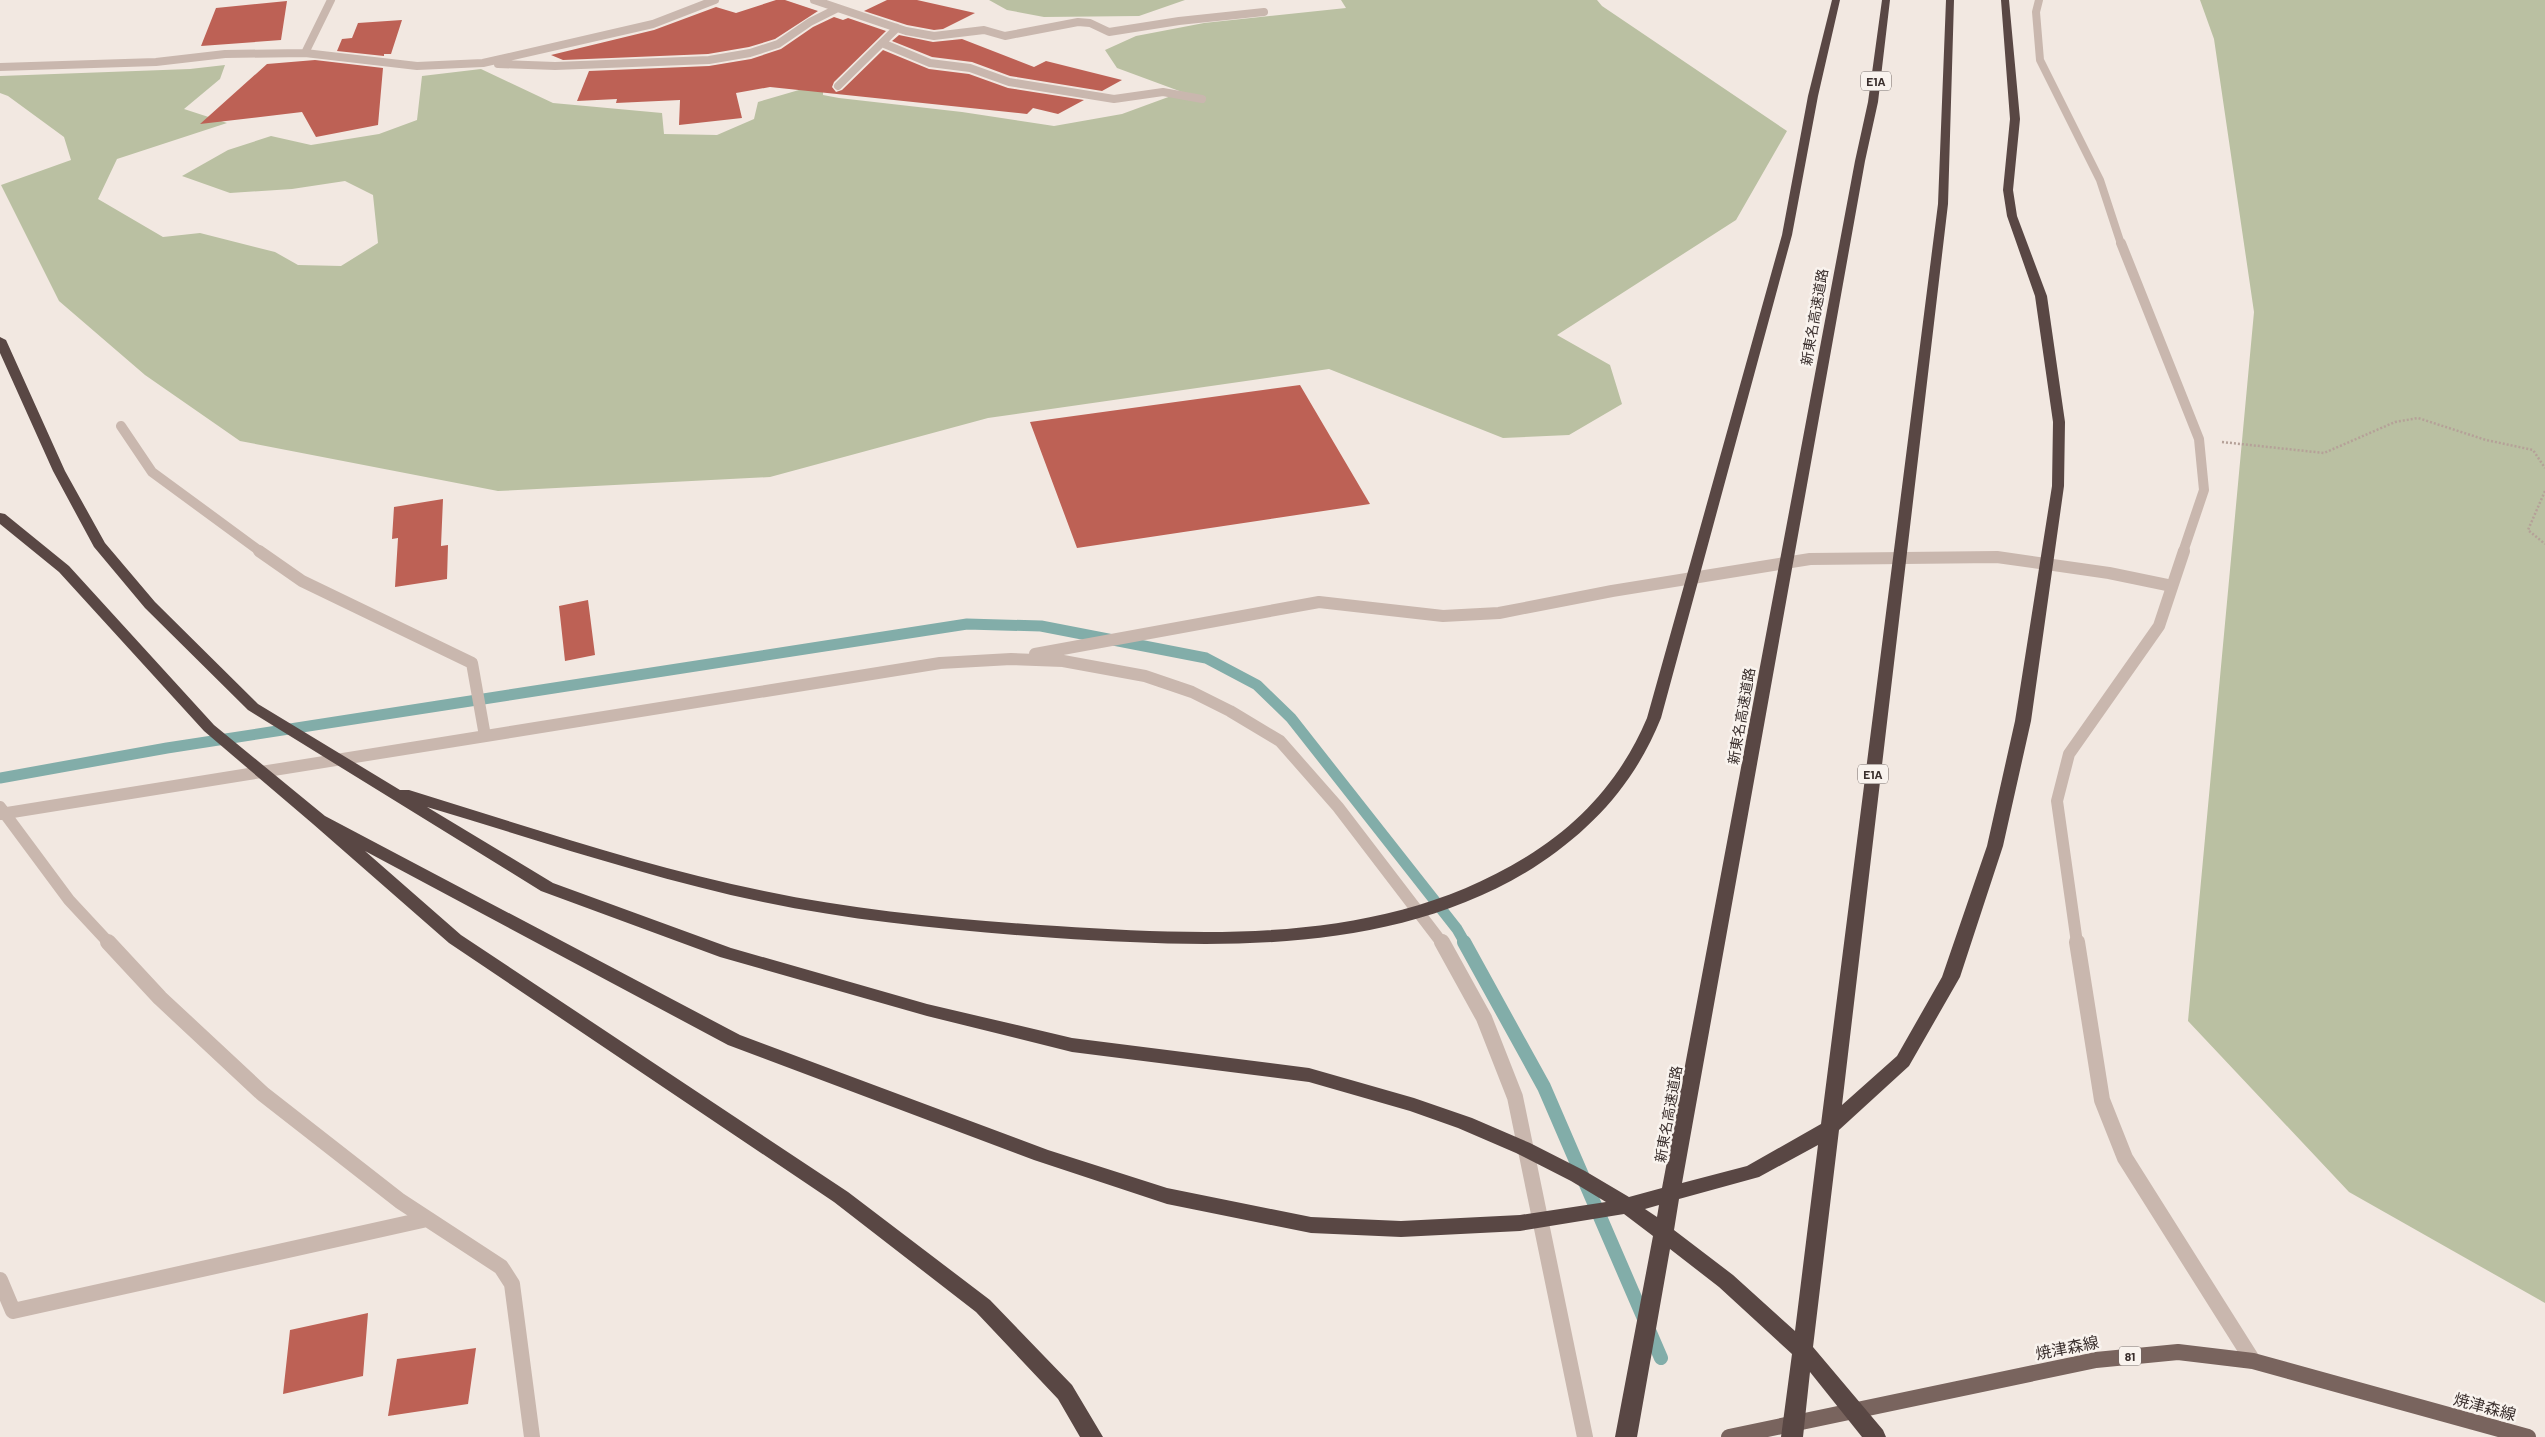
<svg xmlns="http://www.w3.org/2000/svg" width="2545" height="1437" font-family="Barlow,'Noto Sans JP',sans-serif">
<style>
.green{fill:#bac0a2}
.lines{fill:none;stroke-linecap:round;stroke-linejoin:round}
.stream-far1{stroke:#82ada9;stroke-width:11}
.stream{stroke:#82ada9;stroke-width:14}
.building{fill:#bd6155}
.path{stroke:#b5a198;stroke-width:2.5;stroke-dasharray:2 2;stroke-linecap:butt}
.minor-far3{stroke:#c9b7ae;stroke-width:8}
.minor-far2{stroke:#c9b7ae;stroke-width:10}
.minor-far1{stroke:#c9b7ae;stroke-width:12}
.minor{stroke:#c9b7ae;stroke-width:16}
.primary{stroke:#79645e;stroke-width:16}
.motorway{fill:#594744;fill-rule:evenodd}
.labels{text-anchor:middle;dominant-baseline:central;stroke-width:5;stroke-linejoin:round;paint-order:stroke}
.shield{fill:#f9f3ee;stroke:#736966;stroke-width:1}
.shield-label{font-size:12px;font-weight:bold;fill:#392e2c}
.street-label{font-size:14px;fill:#392e2c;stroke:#f9f3ee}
.near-street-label{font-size:16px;fill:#392e2c;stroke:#f9f3ee}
</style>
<rect width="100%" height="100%" fill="#f2e8e1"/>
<path class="green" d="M989 0H1185L1139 16 1044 17 1007 10Z
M1341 0H1597L1602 6 1787 131 1736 220 1557 335 1610 365 1622 404 1569 435 1503 438 1329 369 988 418 770 477 498 491 240 441 145 375 59 301 1 185 71 160 64 137 8 96 0 93V76L190 69 225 65 220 79 184 109 227 123 117 159 98 199 163 237 200 233 275 252 298 265 341 266 378 243 373 195 345 181 292 189 230 193 182 176 228 150 271 136 311 145 379 134 417 120 422 76 481 69 553 103 662 113 664 134 717 135 754 119 758 102 823 83V95L839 98 962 112 1054 126 1122 114 1182 92 1117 68 1105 50 1136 36 1204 23 1346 8Z
M2200 0H2545V1303L2349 1192 2188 1021 2254 312 2214 39Z"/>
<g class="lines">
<path class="stream-far1" d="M0 778 167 748 967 624 1041 626 1206 658 1257 685 1291 718 1457 929 1465 943"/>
<path class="stream" d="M1464 942 1544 1087 1661 1358"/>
</g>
<path class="building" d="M776 0H785L818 11 775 39 749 47 708 54 563 60 551 55 654 30 716 7 736 13Z
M887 0H917L975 13 943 29 934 30 907 25 864 11Z
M287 1 281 40 201 46 216 8Z
M834 17 843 20 848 18 886 31 834 82 832 87 836 92 842 90 883 50 929 69 969 74 1008 88 1084 100 1058 114 1033 108 1027 114 770 87 736 93 742 118 679 125 680 100 616 103 617 99 577 101 589 71 709 66 751 59 781 49 813 27Z
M402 20 391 54H384V56L337 51 342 39 352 38 358 23Z
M899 35 933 42 962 39 1034 67 1046 61 1122 80 1102 91 1010 76 972 62 932 57 892 41Z
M315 60 383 68 378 125 316 137 302 112 200 124 267 64Z
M1300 385 1370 504 1077 548 1030 422Z
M443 499 441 546 448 545 447 579 395 587 398 538 392 539 394 507Z
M588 600 595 655 565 661 559 606Z
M368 1313 363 1376 283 1394 290 1330Z
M476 1348 468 1404 388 1416 397 1359Z"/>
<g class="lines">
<path class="path" d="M2222 442 2324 453 2395 422 2418 418 2486 440 2533 450 2545 468
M2545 491 2528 530 2545 544"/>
<path class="minor-far3" d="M814 0 906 31 934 36 984 30 1005 36 1078 22 1090 23 1109 32 1179 21 1264 12
M2039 0 2036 12 2040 60 2100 180 2121 244
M882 43 930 63 970 68 1009 82 1114 99 1163 92 1202 99
M305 53 331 0
M498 64 555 66 709 60 750 53 778 44 810 22 836 9
M0 67 156 62 225 54 305 53 417 66 483 63 653 24 715 0
M838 86 897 28"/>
<path class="minor-far2" d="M2121 243 2199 439 2204 490 2183 552
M121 426 152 472 261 552"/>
<path class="minor-far1" d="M259 551 302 581 472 663 485 736
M1035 654 1319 602 1443 616 1499 613 1612 591 1810 559 1997 557 2109 573 2172 586
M0 807 69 900 109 943
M0 814 940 663 1011 659 1063 661 1145 676 1192 692 1230 711 1280 741 1338 807 1442 943
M2077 943 2057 801 2069 754 2159 626 2184 551"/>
<path class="minor" d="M108 942 160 998 263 1094 400 1201 501 1267 512 1284 532 1437
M1442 942 1484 1018 1515 1097 1585 1437
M2077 942 2102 1100 2125 1158 2253 1361
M0 1280 13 1311 427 1219"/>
<path class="primary" d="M1729 1437 2096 1360 2178 1352 2253 1361 2528 1437"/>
<path class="motorway" d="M1832 0H1840L1818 96 1792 235 1661 718C1635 783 1592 830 1533 868 1391 956 1216 948 1056 938 958 931 859 922 763 902 649 878 538 840 427 807L553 883 731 948 927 1004 1072 1038 1309 1068 1414 1098 1472 1118 1530 1143 1585 1171 1629 1197 1662 1188 1855 161 1868 102 1882 0H1890L1878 102 1865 161 1682 1183 1747 1166 1821 1124 1938 204 1946 0H1954L1948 204 1842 1105 1897 1056 1942 977 1987 846 2015 721 2052 486 2053 422 2035 296 2007 216 2003 190 2010 119 2001 0H2009L2020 119 2013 190 2017 216 2047 296 2065 422 2064 486 2031 721 2003 846 1960 977 1909 1066 1839 1130 1813 1347 1883 1430 1886 1437H1862L1810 1372 1803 1437H1781L1792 1354 1719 1287 1670 1249 1637 1437H1615L1653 1236 1624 1214 1520 1231 1401 1237 1311 1233 1167 1204 1034 1160 728 1045 365 851 461 935 848 1192 990 1300 1072 1385 1103 1437H1080L1058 1399 976 1312 834 1202 449 943 313 824 204 731 59 572 0 524V513L5 514 69 566 214 725 325 816 740 1035 1048 1150 1167 1188 1311 1217 1401 1221 1520 1215 1606 1202 1571 1181 1516 1153 1458 1128 1410 1111 1309 1082 1072 1052 927 1016 720 957 541 891 248 710 145 608 94 547 53 471 0 353V337L6 340 65 471 105 543 155 602 258 704 400 790H409C526 826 643 866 764 891 860 911 958 920 1057 926 1216 936 1385 944 1526 857 1581 823 1621 779 1647 718L1782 235 1808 96ZM1818 1145 1795 1331 1733 1275 1674 1230 1679 1199 1759 1177ZM1659 1205 1657 1217 1645 1209Z"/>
</g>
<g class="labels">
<g class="shield">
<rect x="1861" y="71.5" width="30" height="19" rx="4"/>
<rect x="1858" y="764.5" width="30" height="19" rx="4"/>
<rect x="2119" y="1346.5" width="22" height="19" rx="4"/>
</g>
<g class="shield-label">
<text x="1876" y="81">E1A</text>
<text x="1873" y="774">E1A</text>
<text x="2130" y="1356">81</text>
</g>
<g class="street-label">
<text transform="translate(1814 317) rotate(-80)">新東名高速道路</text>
<text transform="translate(1741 716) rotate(-80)">新東名高速道路</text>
<text transform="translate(1668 1114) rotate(-80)">新東名高速道路</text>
</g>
<g class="near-street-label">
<text transform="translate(2067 1347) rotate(-11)">焼津森線</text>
<text transform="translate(2485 1406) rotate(15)">焼津森線</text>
</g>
</g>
</svg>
